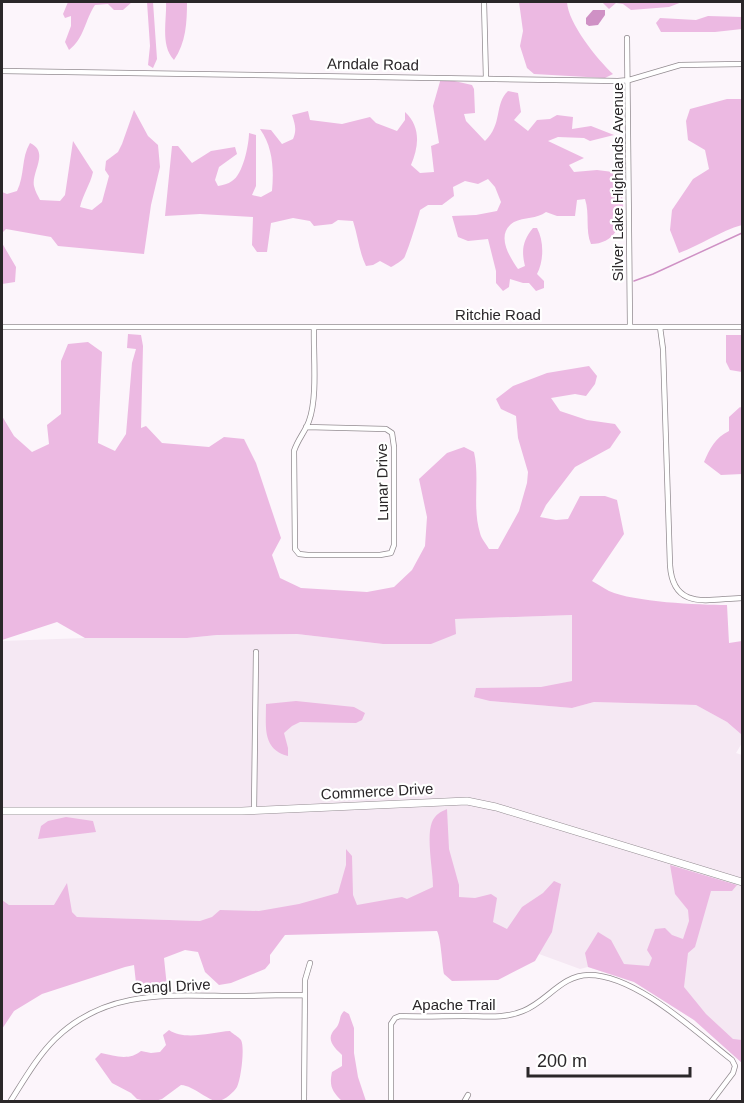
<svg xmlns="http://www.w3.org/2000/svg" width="744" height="1103" font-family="Helvetica,sans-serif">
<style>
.built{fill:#f5e8f3}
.green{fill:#ecb9e2}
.water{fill:#cf91c5}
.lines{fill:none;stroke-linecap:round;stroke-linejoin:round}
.stream{stroke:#cf91c5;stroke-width:1.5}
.street-casing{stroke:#938c91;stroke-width:6}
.secondary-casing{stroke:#938c91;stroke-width:8}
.street{stroke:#fff;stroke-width:4.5}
.secondary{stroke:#fff;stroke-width:7}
.labels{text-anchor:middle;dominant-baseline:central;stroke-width:4.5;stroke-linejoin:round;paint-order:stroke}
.street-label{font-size:15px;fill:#2a2729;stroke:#fff}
</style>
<rect width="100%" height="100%" fill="#fcf5fb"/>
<path class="built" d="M572 615V681L490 701 572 708 594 702 696 705 727 722 742 735V743L736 753 742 755V1063L694 1020 634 982 588 967 580 969 539 954 485 920 200 921 77 917 72 912 55 905H9L2 900V641L85 638H187L217 635 297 634 383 644H431L455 619Z"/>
<path class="green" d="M68 2H132L123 10H114L108 4 95 5C85 20 84 39 69 50L65 42 71 26V16L65 18 63 14Z
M147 2H153L157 59 153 68 148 65 150 46Z
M166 2H187C187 22 186 43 174 60 160 46 167 19 166 2Z
M519 2H567C568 23 597 59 613 74L605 78 534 74 527 68 520 46 523 31Z
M602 2H682L669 7 631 10 623 4 616 3 609 9Z
M708 16 742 17V29L715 32H661L656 23 660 18 696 20Z
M441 78 472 85 474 89 475 113 464 114 466 121 485 141C503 124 494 104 508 91L518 93 521 112 514 120 528 131 537 120 550 119 557 115 573 117 572 129 591 126 614 135 590 141 584 138 558 137 548 141 584 158 569 165 574 172 597 170 613 172C616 179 621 187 622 195 626 217 618 244 591 244 585 230 590 214 585 199L577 200 575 216H557L546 212C537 219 524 217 514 222 495 234 509 256 518 269L525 266C521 250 523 240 533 228H537C544 241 544 261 537 274L544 281V288L536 291 529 283H523L510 279 509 287 503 291 496 283V271L488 239 468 241 458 237 452 216 476 215 497 211 501 202 495 187 488 179 478 184 465 181 453 187 454 196 442 205H428L420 210C419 215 407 254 404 258 401 261 395 265 391 267L380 261 373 265 366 266C359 252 358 236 353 221L338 220 332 224 314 226 310 221 293 218 271 223 267 252H257L252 245 253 217 200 214 165 216 172 146H178L192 163 211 151 235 147 237 154 219 167 215 180 218 186C223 185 228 184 232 181 243 175 249 144 249 133L256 135V186L252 195 261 197 272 191C274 170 273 147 260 129L271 130 282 144 293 139C297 130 295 124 292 115L308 111 310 120 342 124 370 117 376 123 397 131 405 120V112C421 127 419 146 411 165L420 173 434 172 431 146 439 143 433 106Z
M727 99H742V225C720 231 701 245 679 253L670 230 672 210 693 179 709 169 705 150 688 140 686 121 690 109Z
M134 110 148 136 158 145 160 167 151 205 144 254 58 246 51 237 6 229 2 233V192L7 194 17 191C25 175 21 158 30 143 50 152 31 172 34 186 35 191 38 196 40 200L60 201 65 195 73 141 93 172C90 185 83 194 80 207L92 210 102 202 109 176 105 170 106 161 118 152 122 144Z
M2 243 16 267 15 282 2 284Z
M128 334 141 335 143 346 141 428 146 426 162 443 209 447 224 437 244 439 256 463 281 538 272 555 280 578 301 588 367 592 394 587 412 570 425 546 427 517 419 479 447 453 464 447 474 452C480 478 472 507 480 533 481 538 486 544 489 549H498L519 511 527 483 528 472 518 438 516 416 501 409 496 399 513 386 547 373 589 366 597 376 595 384 586 396 575 394 551 398 560 411 587 420 615 424 621 432 610 448 575 467 546 505 540 517 556 520 568 519 580 496H605L617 500 624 534 592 581C598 584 603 588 609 591 634 602 698 605 727 605L729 643 742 641V735L727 722 696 705 594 702 572 708 490 701 474 697 476 688 541 687 572 681V615L455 619 456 634 431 644H383L297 634 217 635 187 638H85L57 622 2 640V416L14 436 32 452 49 444 47 425 61 414V361L68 344 88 342 102 352 98 443 115 451 126 434 132 363 136 349 127 348Z
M742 335V372L730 370 726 362V335Z
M740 407 742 408V474L721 475 704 462C710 448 715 438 729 431V417Z
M296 701 354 707 365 713 362 720 356 723 300 722 292 726 284 733 288 748V756C262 749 266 727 266 704Z
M447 809 449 849 459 885V897L475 898 491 894 497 898 493 922 507 929 522 907 543 893 554 881 561 884 552 932 535 961 498 980 452 981 444 974C442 964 441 938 437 931L285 935 270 955V963L265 969 231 983 219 985 205 972 198 952 185 950 164 958 167 987 137 992 134 965 125 967 42 994 14 1011 2 1029V900L9 905H54L67 883 72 912 77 917 200 921 212 917 220 910 259 911 299 904 338 893 346 865V849L352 856 353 895 357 905 402 897 407 899 433 887C433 870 426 837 432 822 435 815 440 812 447 809Z
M66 817 93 821 96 832 38 839 41 826 48 821Z
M670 865 737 885 732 891H711L695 947 688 953 684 987 706 1014 733 1039 742 1040V1063L694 1020 634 982 588 967 585 953 598 932 611 940 624 964 649 966 652 958 647 950 655 929 665 928 672 935 683 939 689 921 688 910 675 894Z
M344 1011 349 1014 354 1028V1053L358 1077 366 1101H342C332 1091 329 1086 332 1072L342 1066V1055C337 1050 327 1042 332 1033 333 1030 337 1028 338 1025 341 1019 339 1016 344 1011Z
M169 1030C185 1041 212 1032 230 1031 233 1034 239 1037 241 1040 245 1047 241 1079 237 1087 234 1092 225 1100 219 1101 210 1103 195 1086 181 1085L162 1099 151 1102 137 1099 131 1093 112 1083 95 1059 101 1053C115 1056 129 1061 141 1051L151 1053 160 1052 166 1045 163 1035Z"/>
<path class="water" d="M593 10H605V15L598 25 589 26 586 24V18Z"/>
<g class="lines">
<path class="stream" d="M634 281 653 274 742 233"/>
<g class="street-casing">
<path id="street" d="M484 2 486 79
M627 38 630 326
M2 71 618 81 629 80 680 65 742 64
M2 327H742
M660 327 663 349 670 565C673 611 708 599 742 598
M306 427 386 429 392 433 394 447V545L391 553 380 555H308L299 554 295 549 294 451C298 439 305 432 309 421 318 396 313 354 314 327
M254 811 256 652
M10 1102C24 1080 37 1057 55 1039 103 992 160 995 222 996 250 996 277 995 304 995
M304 1102 305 980 310 963
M391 1102V1024L395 1018 400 1016C421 1017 443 1016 464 1016 484 1016 504 1019 523 1011 547 1002 561 975 589 975 636 975 696 1032 732 1060L735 1066 733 1073 711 1102
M464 1102 468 1095"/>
</g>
<g class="secondary-casing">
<path id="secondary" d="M2 811H242L467 801 496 807 742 882"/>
</g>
<use href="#street" class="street"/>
<use href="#secondary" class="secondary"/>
</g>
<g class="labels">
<g class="street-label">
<text transform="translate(373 64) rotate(1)">Arndale Road</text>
<text transform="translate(617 182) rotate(-90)">Silver Lake Highlands Avenue</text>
<text x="498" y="314">Ritchie Road</text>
<text transform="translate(382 482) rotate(-91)">Lunar Drive</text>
<text transform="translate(377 791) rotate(-3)">Commerce Drive</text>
<text transform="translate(171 986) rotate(-3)">Gangl Drive</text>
<text x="454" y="1004">Apache Trail</text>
</g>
</g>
<rect width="744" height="1103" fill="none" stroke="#2a2729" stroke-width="6"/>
<path d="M528 1067v9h162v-9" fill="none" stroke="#2a2729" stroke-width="3"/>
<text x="537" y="1067" font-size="18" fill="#2a2729" stroke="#ffffff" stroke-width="4.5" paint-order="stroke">200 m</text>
</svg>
